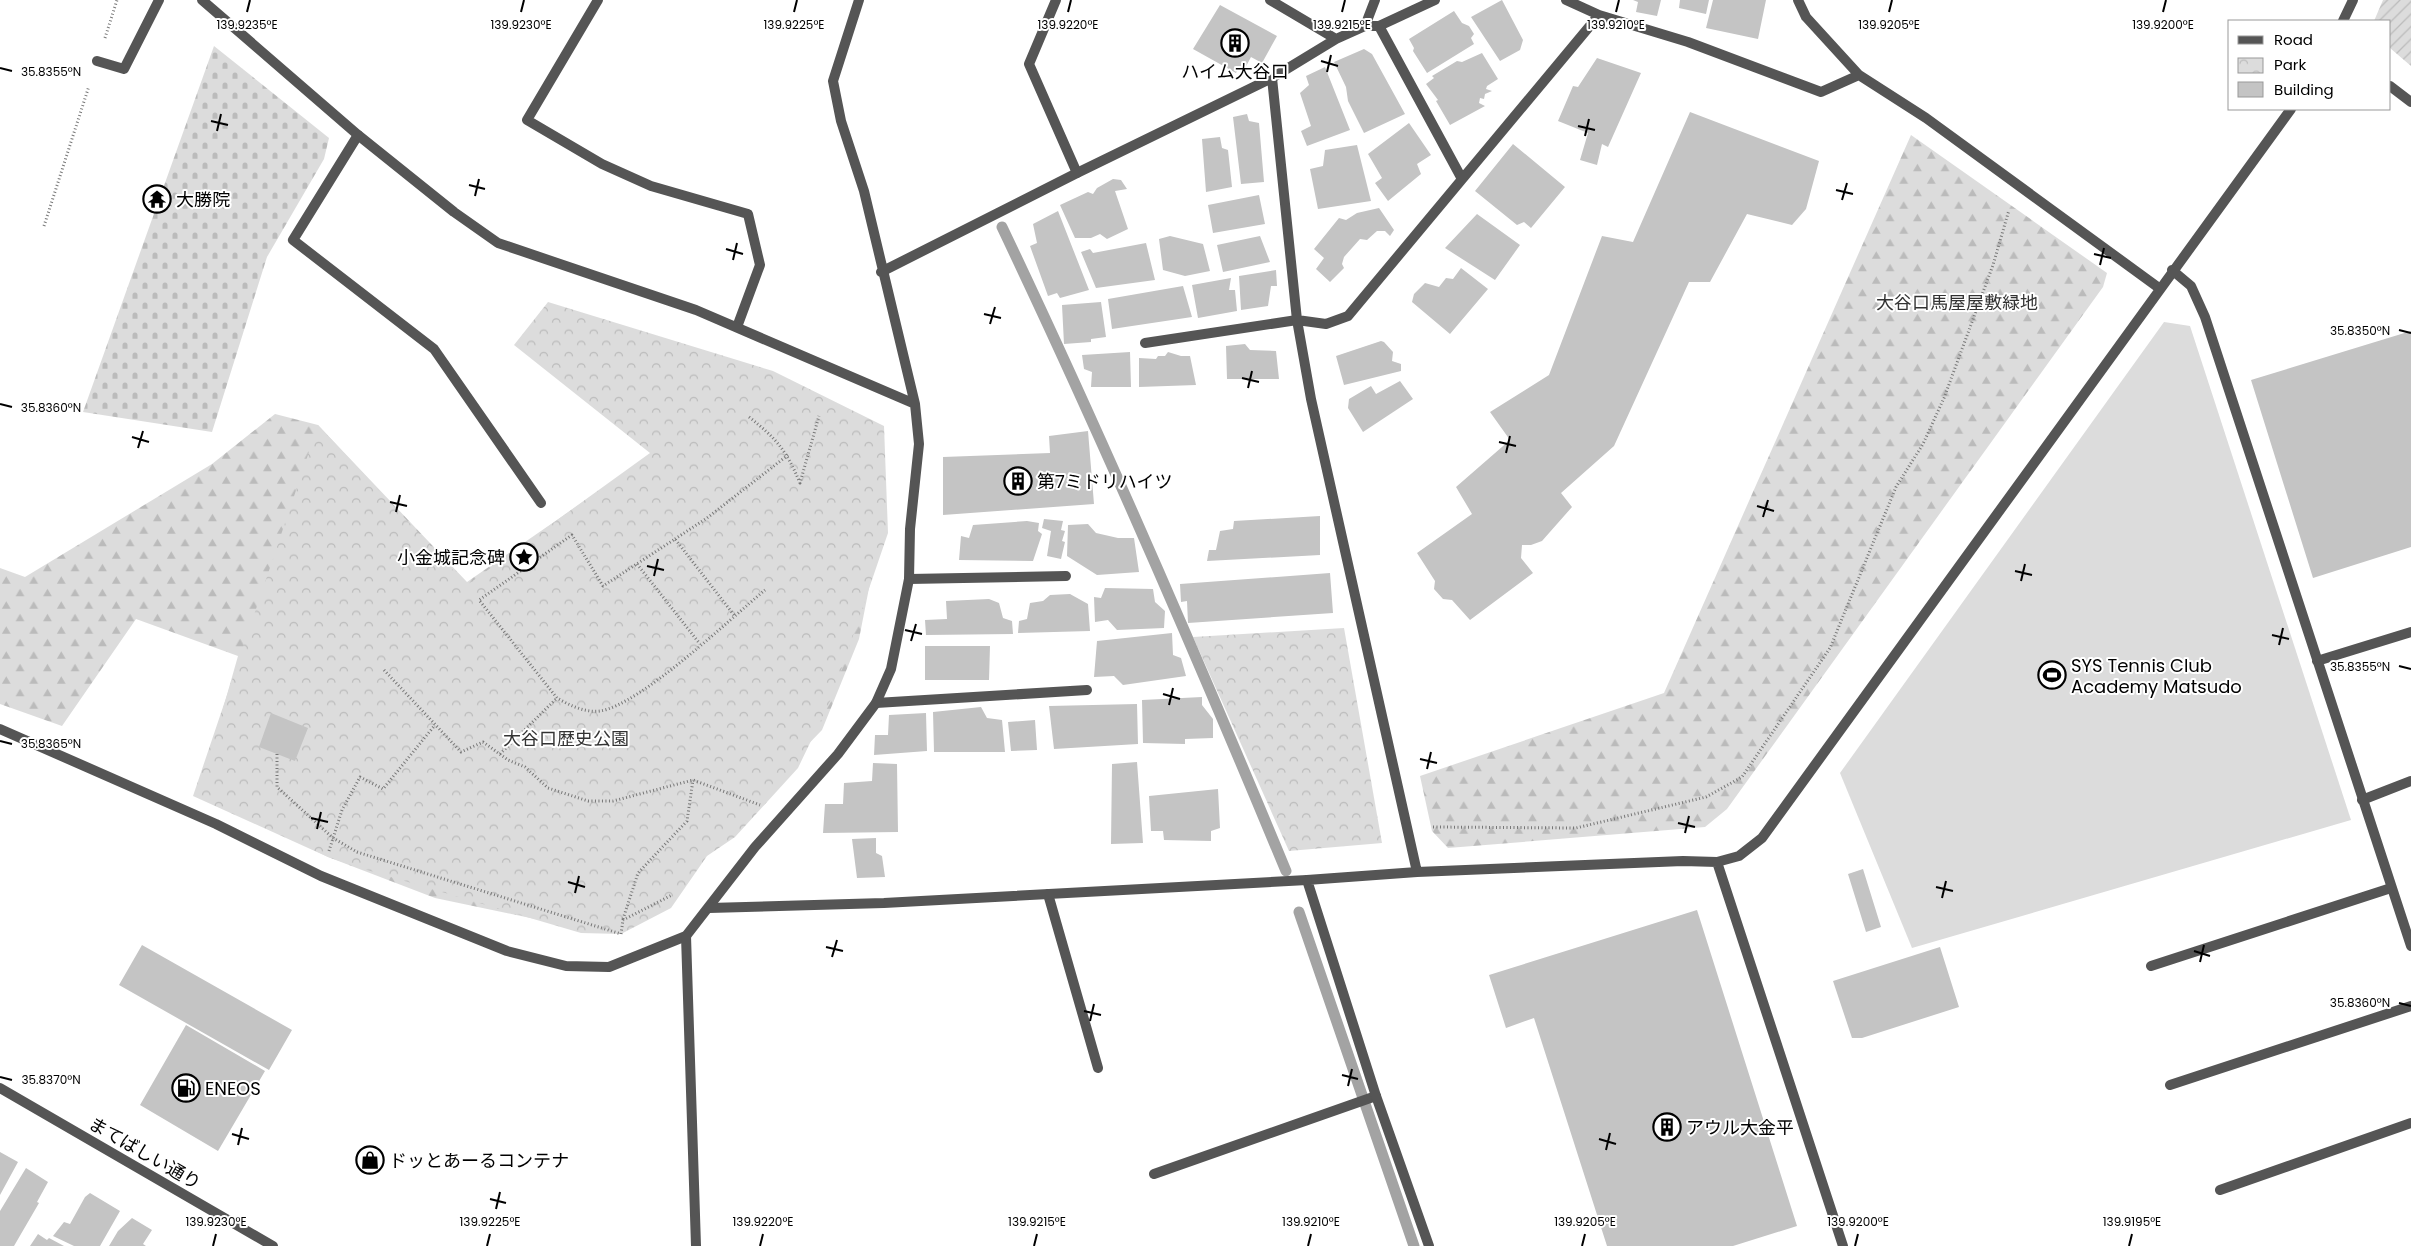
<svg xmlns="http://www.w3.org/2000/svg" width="2411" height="1246" font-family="Poppins,'Noto Sans JP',sans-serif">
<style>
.grass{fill:#dcdcdc}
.forest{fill:url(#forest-firs)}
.cemetery{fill:url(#cemetery-stones)}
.park{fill:url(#park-crowns)}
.garden{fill:url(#garden-furrows)}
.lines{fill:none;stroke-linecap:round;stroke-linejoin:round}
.stream{stroke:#a3a3a3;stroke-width:11}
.building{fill:#c4c4c4}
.path{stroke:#777;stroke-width:3;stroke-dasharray:1 2.5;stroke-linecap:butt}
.service{stroke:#555;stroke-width:10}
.minor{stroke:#555;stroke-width:10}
.tertiary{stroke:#555;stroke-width:10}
.ticks{fill:none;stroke:#000;stroke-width:2}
.labels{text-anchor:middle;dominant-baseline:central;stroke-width:4;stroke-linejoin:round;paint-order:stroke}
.poi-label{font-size:18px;fill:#000;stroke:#fff;text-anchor:start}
.park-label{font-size:18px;fill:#333;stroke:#fff}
.street-label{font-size:18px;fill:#000;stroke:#fff}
.ticks-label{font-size:12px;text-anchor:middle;fill:#000;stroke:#fff;stroke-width:4;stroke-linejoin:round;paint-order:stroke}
</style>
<defs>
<pattern id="forest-firs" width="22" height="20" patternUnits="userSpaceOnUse" patternTransform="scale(1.25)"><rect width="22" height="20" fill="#dcdcdc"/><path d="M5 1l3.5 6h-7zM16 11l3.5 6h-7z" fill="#bbb"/></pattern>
<pattern id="cemetery-stones" width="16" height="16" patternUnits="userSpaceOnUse" patternTransform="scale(1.25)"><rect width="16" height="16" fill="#dcdcdc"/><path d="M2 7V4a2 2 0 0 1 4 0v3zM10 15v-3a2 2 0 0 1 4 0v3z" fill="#bbb"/></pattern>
<pattern id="park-crowns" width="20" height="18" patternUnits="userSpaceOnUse" patternTransform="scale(1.25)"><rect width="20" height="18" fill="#dcdcdc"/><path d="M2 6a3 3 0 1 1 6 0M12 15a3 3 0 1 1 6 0" fill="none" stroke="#bbb"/></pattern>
<pattern id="garden-furrows" width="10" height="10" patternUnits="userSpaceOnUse" patternTransform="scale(1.25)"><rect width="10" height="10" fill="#dcdcdc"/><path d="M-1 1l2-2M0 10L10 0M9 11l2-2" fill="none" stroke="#bbb"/></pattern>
</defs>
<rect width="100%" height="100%" fill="#fff"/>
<path class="grass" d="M2164 322 2190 326 2351 820 1912 948 1840 773Z"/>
<path class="forest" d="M1911 135 2107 273 2103 287 1727 809 1705 827 1448 848 1432 831 1420 776 1664 693Z
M275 414 318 425 467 582 654 453 880 532 859 639 822 730 766 788 573 927 435 898 328 857 199 793 238 656 136 619 62 726 0 704V568L25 577 212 464Z"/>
<path class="cemetery" d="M214 46 329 138 324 159 267 257 212 432 83 412Z"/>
<path class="park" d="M548 302 773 371 884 426 888 533 832 697 798 768 735 837 707 856 671 908 621 934 581 933 357 867 328 857 193 796 318 425 467 585 650 453 514 345Z
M1344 628 1382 843 1289 851 1193 637Z"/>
<path class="garden" d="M2383 0H2411V66L2390 48V21H2374Z"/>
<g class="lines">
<path class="stream" d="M1002 227C1103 439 1196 654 1286 871
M1299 912 1414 1246"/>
</g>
<path class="building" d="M1502 0 1523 40 1520 50 1500 61 1471 17Z
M1633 0H1661L1657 16 1636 12 1638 2Z
M1680 0H1709L1706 14 1679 8Z
M1713 0H1766L1758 39 1706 28Z
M1220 5 1277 36 1262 63 1251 57 1243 72 1238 69 1236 73 1193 49Z
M1454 11 1462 23 1469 26 1474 34 1471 38 1474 44 1427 73 1413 51 1414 48 1409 39Z
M1364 49 1372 54 1405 114 1364 133 1348 101 1346 87 1334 62Z
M1482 53 1498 79 1487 86 1486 89 1492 91 1485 94 1484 99 1480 98 1479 103 1485 106 1450 125 1436 101 1438 100 1426 84 1434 78 1432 76 1457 61 1462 62Z
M1597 58 1641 73 1608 147 1602 144 1597 165 1580 160 1588 133 1558 121 1573 86 1578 87Z
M1325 67 1350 130 1307 146 1301 131 1311 126 1300 93 1309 85 1306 76Z
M1690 112 1819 161 1806 209 1792 225 1747 214 1710 282H1689L1614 446 1561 493 1572 507 1542 541 1531 545H1522L1521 558 1533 573 1470 620 1452 600 1443 599 1434 589 1435 581 1417 553 1472 514 1456 487 1510 440 1490 412 1549 375 1602 236 1633 242Z
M1247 114 1249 121 1259 123 1264 182 1241 184 1233 117Z
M1409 123 1431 155 1417 164 1421 174 1388 201 1375 183 1382 178 1368 154Z
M1220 137 1222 148 1228 150 1232 187 1206 192 1202 139Z
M1513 144 1565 187 1531 228 1524 222 1517 225 1475 191Z
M1357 145 1371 201 1318 209 1310 169 1323 166 1325 150Z
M1113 179 1121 180 1127 189 1115 191 1128 229 1107 239 1100 234 1091 238H1075L1060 205 1088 192 1093 194 1097 188Z
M1259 195 1265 224 1213 233 1208 205Z
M1379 208 1394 230 1390 236 1385 231H1377L1367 240 1360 239 1344 257 1342 264 1344 268 1330 282 1316 269 1324 258 1314 249 1339 218 1346 220 1357 213Z
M1058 211 1089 290 1060 298 1057 293 1048 296 1030 246 1037 243 1033 224Z
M1477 214 1520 245 1495 280 1445 248Z
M1170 236 1203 244 1210 271 1185 276 1163 270 1159 239Z
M1260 236 1270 262 1223 272 1217 245Z
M1146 243 1155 280 1096 288 1081 252 1090 249 1093 253Z
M1461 268 1488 289 1450 334 1412 302 1414 294 1425 283 1439 287 1446 278 1453 279Z
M1276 270 1277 286H1271L1268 306 1241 310 1239 276Z
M1231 278 1229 290H1235L1237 311 1198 318 1192 285Z
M1183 286 1192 317 1112 329 1108 299Z
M1101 302 1106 337 1091 339V342L1064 344 1062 305Z
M2411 331V547L2313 578 2251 380Z
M1381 341 1384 342 1393 352 1392 361 1401 364V371L1344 385 1336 356Z
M1245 344 1250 350 1276 351 1279 379H1227L1226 346Z
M1130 352 1131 387H1091L1092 372 1084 369 1082 355Z
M1168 352 1181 356H1190L1196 385 1139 387V358L1156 359 1158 356H1165Z
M1400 381 1413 399 1363 432 1348 408 1349 399 1371 386 1376 394Z
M1088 431 1094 504 943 515V457L1050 453 1049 436Z
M1320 516V555L1207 561 1209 550H1216L1220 531 1233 529 1234 521Z
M1044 519 1063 521 1061 530 1065 531 1062 541 1065 542 1061 559 1047 556 1051 531 1042 528Z
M1027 521 1039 523 1038 531 1042 534 1033 561 959 560 961 536 969 538 973 525Z
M1088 524 1096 533 1118 538H1134L1139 572 1097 575 1067 556 1068 525Z
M1330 573 1333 613 1188 623 1187 601 1181 602 1180 584Z
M1105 588 1153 589 1155 602 1165 611 1164 628 1117 630 1108 620 1095 622 1094 597 1101 598Z
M1070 594 1088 604 1090 631 1018 633 1019 621 1027 619 1030 603 1043 601 1050 595Z
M989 599 999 603 1003 618 1012 621 1013 634 926 635 925 620 947 619 946 601Z
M1172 633 1173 655 1181 658 1186 676 1123 685 1114 676 1094 677 1097 641Z
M925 646H990L989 680H925Z
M1202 697V705L1213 719V738L1185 739V744L1143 743 1142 700Z
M1137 704 1138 744 1054 749 1049 706Z
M981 707 987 718 1002 720 1005 752H934L933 712Z
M271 713 308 728 295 761 259 747Z
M926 713 927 751 874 755 875 735H888L889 715Z
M1035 720 1037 750 1011 751 1008 722Z
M1137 762 1143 843 1111 844 1112 764Z
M873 763 897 764 898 832 823 833 825 804H843L844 783 872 781Z
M1218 789 1220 828 1211 831V841L1164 840 1163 831H1151L1149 796Z
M876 838V853L882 856 885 877 857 878 852 839Z
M1863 869 1881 927 1866 932 1848 874Z
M1697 910 1797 1226 1733 1246H1607L1534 1018 1506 1028 1489 975Z
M142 945 292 1030 269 1070 119 985Z
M1940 947 1959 1007 1862 1038H1852L1833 981Z
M186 1025 265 1071 218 1151 140 1105Z
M0 1152 18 1162 0 1195Z
M26 1168 48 1182 37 1202 39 1203 14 1246H0V1211Z
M90 1193 120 1211 100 1246H74L53 1236 64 1222 70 1224 85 1197Z
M132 1218 152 1230 143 1244 146 1246H109L118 1231Z
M38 1234 47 1240 49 1238 64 1246H30Z"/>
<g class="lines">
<path class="path" d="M105 38 117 0
M44 226 89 86
M749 417C777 439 786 450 800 483L819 416
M675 539 707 518 788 455
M637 564 700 644
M734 615 675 539 603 586 572 535 479 600 557 698C569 705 585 713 600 711 640 705 730 619 765 590
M384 670 461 752 483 742 508 760 525 767 548 788 588 801H613L693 780 760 805
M277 754V787L333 838 357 852 621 934 623 920 672 895
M500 754 557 698
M1433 827 1576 828 1706 797 1742 777 1830 648 1896 487 1923 444 1944 398 1993 265 2009 210
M329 851 342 810 360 777 383 789 435 725
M623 919 638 873 687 821 693 780"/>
<path class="service" d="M598 0 527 120 602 164 651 186 748 214 760 265 737 327
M1056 0 1029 64 1077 173
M97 61 124 69 159 0
M358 135 293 240 434 349 541 503
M1145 343 1297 320
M909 579 1066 576
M876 703 1087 690
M2362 800 2411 781
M1048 894 1098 1068
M2151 966 2391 888
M2170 1085 2411 1006
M1154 1174 1376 1096
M2220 1190 2411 1123"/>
<path class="minor" d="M202 0 358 135 454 212 498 243 696 310 915 404
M1270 0 1336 39
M1566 0 1599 15 1688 42 1821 92 1859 75
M1798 0 1806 17 1859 75 1926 118 2159 288
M2343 21 2353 0
M1365 26 1375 0
M1379 26 1462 179
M1272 78 1297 320 1311 399 1417 872
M2390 86 2411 102
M2172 270 2191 286 2205 317 2411 946
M881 272 1077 173 1272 78 1336 39 1365 26H1379L1435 0
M1297 320 1326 324 1348 316 1599 15
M2317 661 2411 632
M0 729 216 824 321 876 507 951 566 966 609 967 686 936 755 847 838 754 876 703 891 669 909 579 910 529 919 444 915 404 864 191 841 121 833 81 859 0
M1717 862 1843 1246
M1429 1246 1376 1096 1307 880 1417 872 1683 861 1717 862 1739 856 1762 838 2291 109"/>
<path class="tertiary" d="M709 908 884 903 1307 880
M686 936 696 1246
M0 1088 273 1246"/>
</g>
<path class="ticks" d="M247 12 250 0M521 12 524 0M794 12 797 0M1068 12 1071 0M1342 12 1345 0M1616 12 1619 0M1889 12 1892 0M2163 12 2166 0M1321 61 1338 66M0 68 12 71M1327 72 1331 55M211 121 228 125M1578 126 1595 130M217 131 221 114M1585 136 1589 119M469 185 485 189M1836 190 1853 194M475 196 479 179M1842 200 1847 183M726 249 743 254M2094 254 2111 258M733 260 737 243M2100 265 2104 248M984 314 1001 318M990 324 995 307M2399 330 2411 333M1242 378 1259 382M1248 388 1252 371M0 404 12 407M132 437 149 442M1499 442 1516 446M138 448 143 431M1506 453 1510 436M390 502 407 506M1757 506 1774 511M396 512 400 495M1763 517 1768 500M647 566 664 570M2015 571 2032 575M654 576 658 559M2021 581 2025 564M905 630 922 634M2272 635 2289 639M911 641 916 624M2279 645 2283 628M2399 666 2411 669M1163 694 1180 699M1169 705 1173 688M0 741 12 744M1420 759 1437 763M1427 769 1431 752M311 818 328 822M1678 823 1695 827M317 829 321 812M1685 833 1689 816M568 882 585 887M1936 887 1953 891M575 893 579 876M1942 898 1946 881M826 947 843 951M2194 951 2210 956M832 957 837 940M2200 962 2204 945M2399 1003 2411 1006M1084 1011 1101 1015M1090 1021 1094 1004M1342 1075 1358 1079M0 1077 12 1080M1348 1086 1352 1069M232 1134 249 1139M1599 1139 1616 1144M238 1145 242 1128M1606 1150 1610 1133M490 1199 506 1203M496 1209 500 1192M213 1246 216 1234M487 1246 490 1234M760 1246 763 1234M1034 1246 1037 1234M1308 1246 1311 1234M1582 1246 1585 1234M1855 1246 1858 1234M2129 1246 2132 1234"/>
<defs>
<g id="building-ring" transform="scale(1.4375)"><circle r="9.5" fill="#fff" stroke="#000" stroke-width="1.5"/><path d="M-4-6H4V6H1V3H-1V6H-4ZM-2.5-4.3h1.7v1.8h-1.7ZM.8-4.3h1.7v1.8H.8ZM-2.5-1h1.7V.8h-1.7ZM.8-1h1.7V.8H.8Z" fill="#000"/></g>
<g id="temple-ring" transform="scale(1.4375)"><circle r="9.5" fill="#fff" stroke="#000" stroke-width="1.5"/><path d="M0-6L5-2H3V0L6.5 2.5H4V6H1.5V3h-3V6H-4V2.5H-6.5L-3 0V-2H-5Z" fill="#000"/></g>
<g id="sight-ring" transform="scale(1.4375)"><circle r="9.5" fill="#fff" stroke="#000" stroke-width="1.5"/><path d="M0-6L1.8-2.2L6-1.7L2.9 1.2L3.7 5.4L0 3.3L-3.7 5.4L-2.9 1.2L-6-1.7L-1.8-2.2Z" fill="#000"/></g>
<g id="stadium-ring" transform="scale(1.4375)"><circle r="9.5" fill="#fff" stroke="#000" stroke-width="1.5"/><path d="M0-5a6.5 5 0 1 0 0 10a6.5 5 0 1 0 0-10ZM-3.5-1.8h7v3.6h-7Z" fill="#000"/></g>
<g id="fuel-ring" transform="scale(1.4375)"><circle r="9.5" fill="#fff" stroke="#000" stroke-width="1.5"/><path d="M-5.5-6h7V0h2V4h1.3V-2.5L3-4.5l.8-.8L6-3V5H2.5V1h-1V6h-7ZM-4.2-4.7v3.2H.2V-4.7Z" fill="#000"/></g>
<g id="shop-ring" transform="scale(1.4375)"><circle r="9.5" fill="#fff" stroke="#000" stroke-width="1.5"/><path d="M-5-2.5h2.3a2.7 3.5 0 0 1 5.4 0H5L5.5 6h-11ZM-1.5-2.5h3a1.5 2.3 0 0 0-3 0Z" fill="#000"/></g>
</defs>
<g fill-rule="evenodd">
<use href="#building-ring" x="1235" y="43"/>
<use href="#temple-ring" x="157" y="199"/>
<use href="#building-ring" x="1018" y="481"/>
<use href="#sight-ring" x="524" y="557"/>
<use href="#stadium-ring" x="2052" y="675"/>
<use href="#fuel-ring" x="186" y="1088"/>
<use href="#building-ring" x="1667" y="1127"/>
<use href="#shop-ring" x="370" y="1160"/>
</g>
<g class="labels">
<g class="poi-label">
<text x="1235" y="71" text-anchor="middle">ハイム大谷口</text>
<text x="176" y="199">大勝院</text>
<text x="1037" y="481">第7ミドリハイツ</text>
<text x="505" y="557" text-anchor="end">小金城記念碑</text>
<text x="2071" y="665">SYS Tennis Club<tspan x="2071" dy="21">Academy Matsudo</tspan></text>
<text x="205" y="1088">ENEOS</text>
<text x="1686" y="1127">アウル大金平</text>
<text x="389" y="1160">ドッとあーるコンテナ</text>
</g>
<g class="park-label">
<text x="1957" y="302">大谷口馬屋屋敷緑地</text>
<text x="566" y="738">大谷口歴史公園</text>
</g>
<g class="street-label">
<text transform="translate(145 1153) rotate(30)">まてばしい通り</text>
</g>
</g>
<g class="ticks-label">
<text x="1342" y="29">139.9215°E</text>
<text x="247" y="29">139.9235°E</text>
<text x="521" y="29">139.9230°E</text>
<text x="794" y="29">139.9225°E</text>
<text x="1068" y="29">139.9220°E</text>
<text x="1616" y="29">139.9210°E</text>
<text x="1889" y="29">139.9205°E</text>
<text x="2163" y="29">139.9200°E</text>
<text x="51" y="76">35.8355°N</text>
<text x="2360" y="335">35.8350°N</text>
<text x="51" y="412">35.8360°N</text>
<text x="2360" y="671">35.8355°N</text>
<text x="51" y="748">35.8365°N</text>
<text x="2360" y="1007">35.8360°N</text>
<text x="51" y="1084">35.8370°N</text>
<text x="216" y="1226">139.9230°E</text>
<text x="490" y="1226">139.9225°E</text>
<text x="763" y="1226">139.9220°E</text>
<text x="1037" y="1226">139.9215°E</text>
<text x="1311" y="1226">139.9210°E</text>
<text x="1585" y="1226">139.9205°E</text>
<text x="1858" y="1226">139.9200°E</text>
<text x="2132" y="1226">139.9195°E</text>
</g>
<rect x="2228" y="20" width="162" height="90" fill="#ffffff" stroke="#999999"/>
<rect x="2238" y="36" width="25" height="8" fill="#555555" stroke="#999999"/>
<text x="2274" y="45" font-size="15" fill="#000000">Road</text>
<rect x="2238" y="58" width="25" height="15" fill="url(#park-crowns)" stroke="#999999"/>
<text x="2274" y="70" font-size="15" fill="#000000">Park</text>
<rect x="2238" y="82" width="25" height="15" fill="#c4c4c4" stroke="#999999"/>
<text x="2274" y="95" font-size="15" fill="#000000">Building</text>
</svg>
